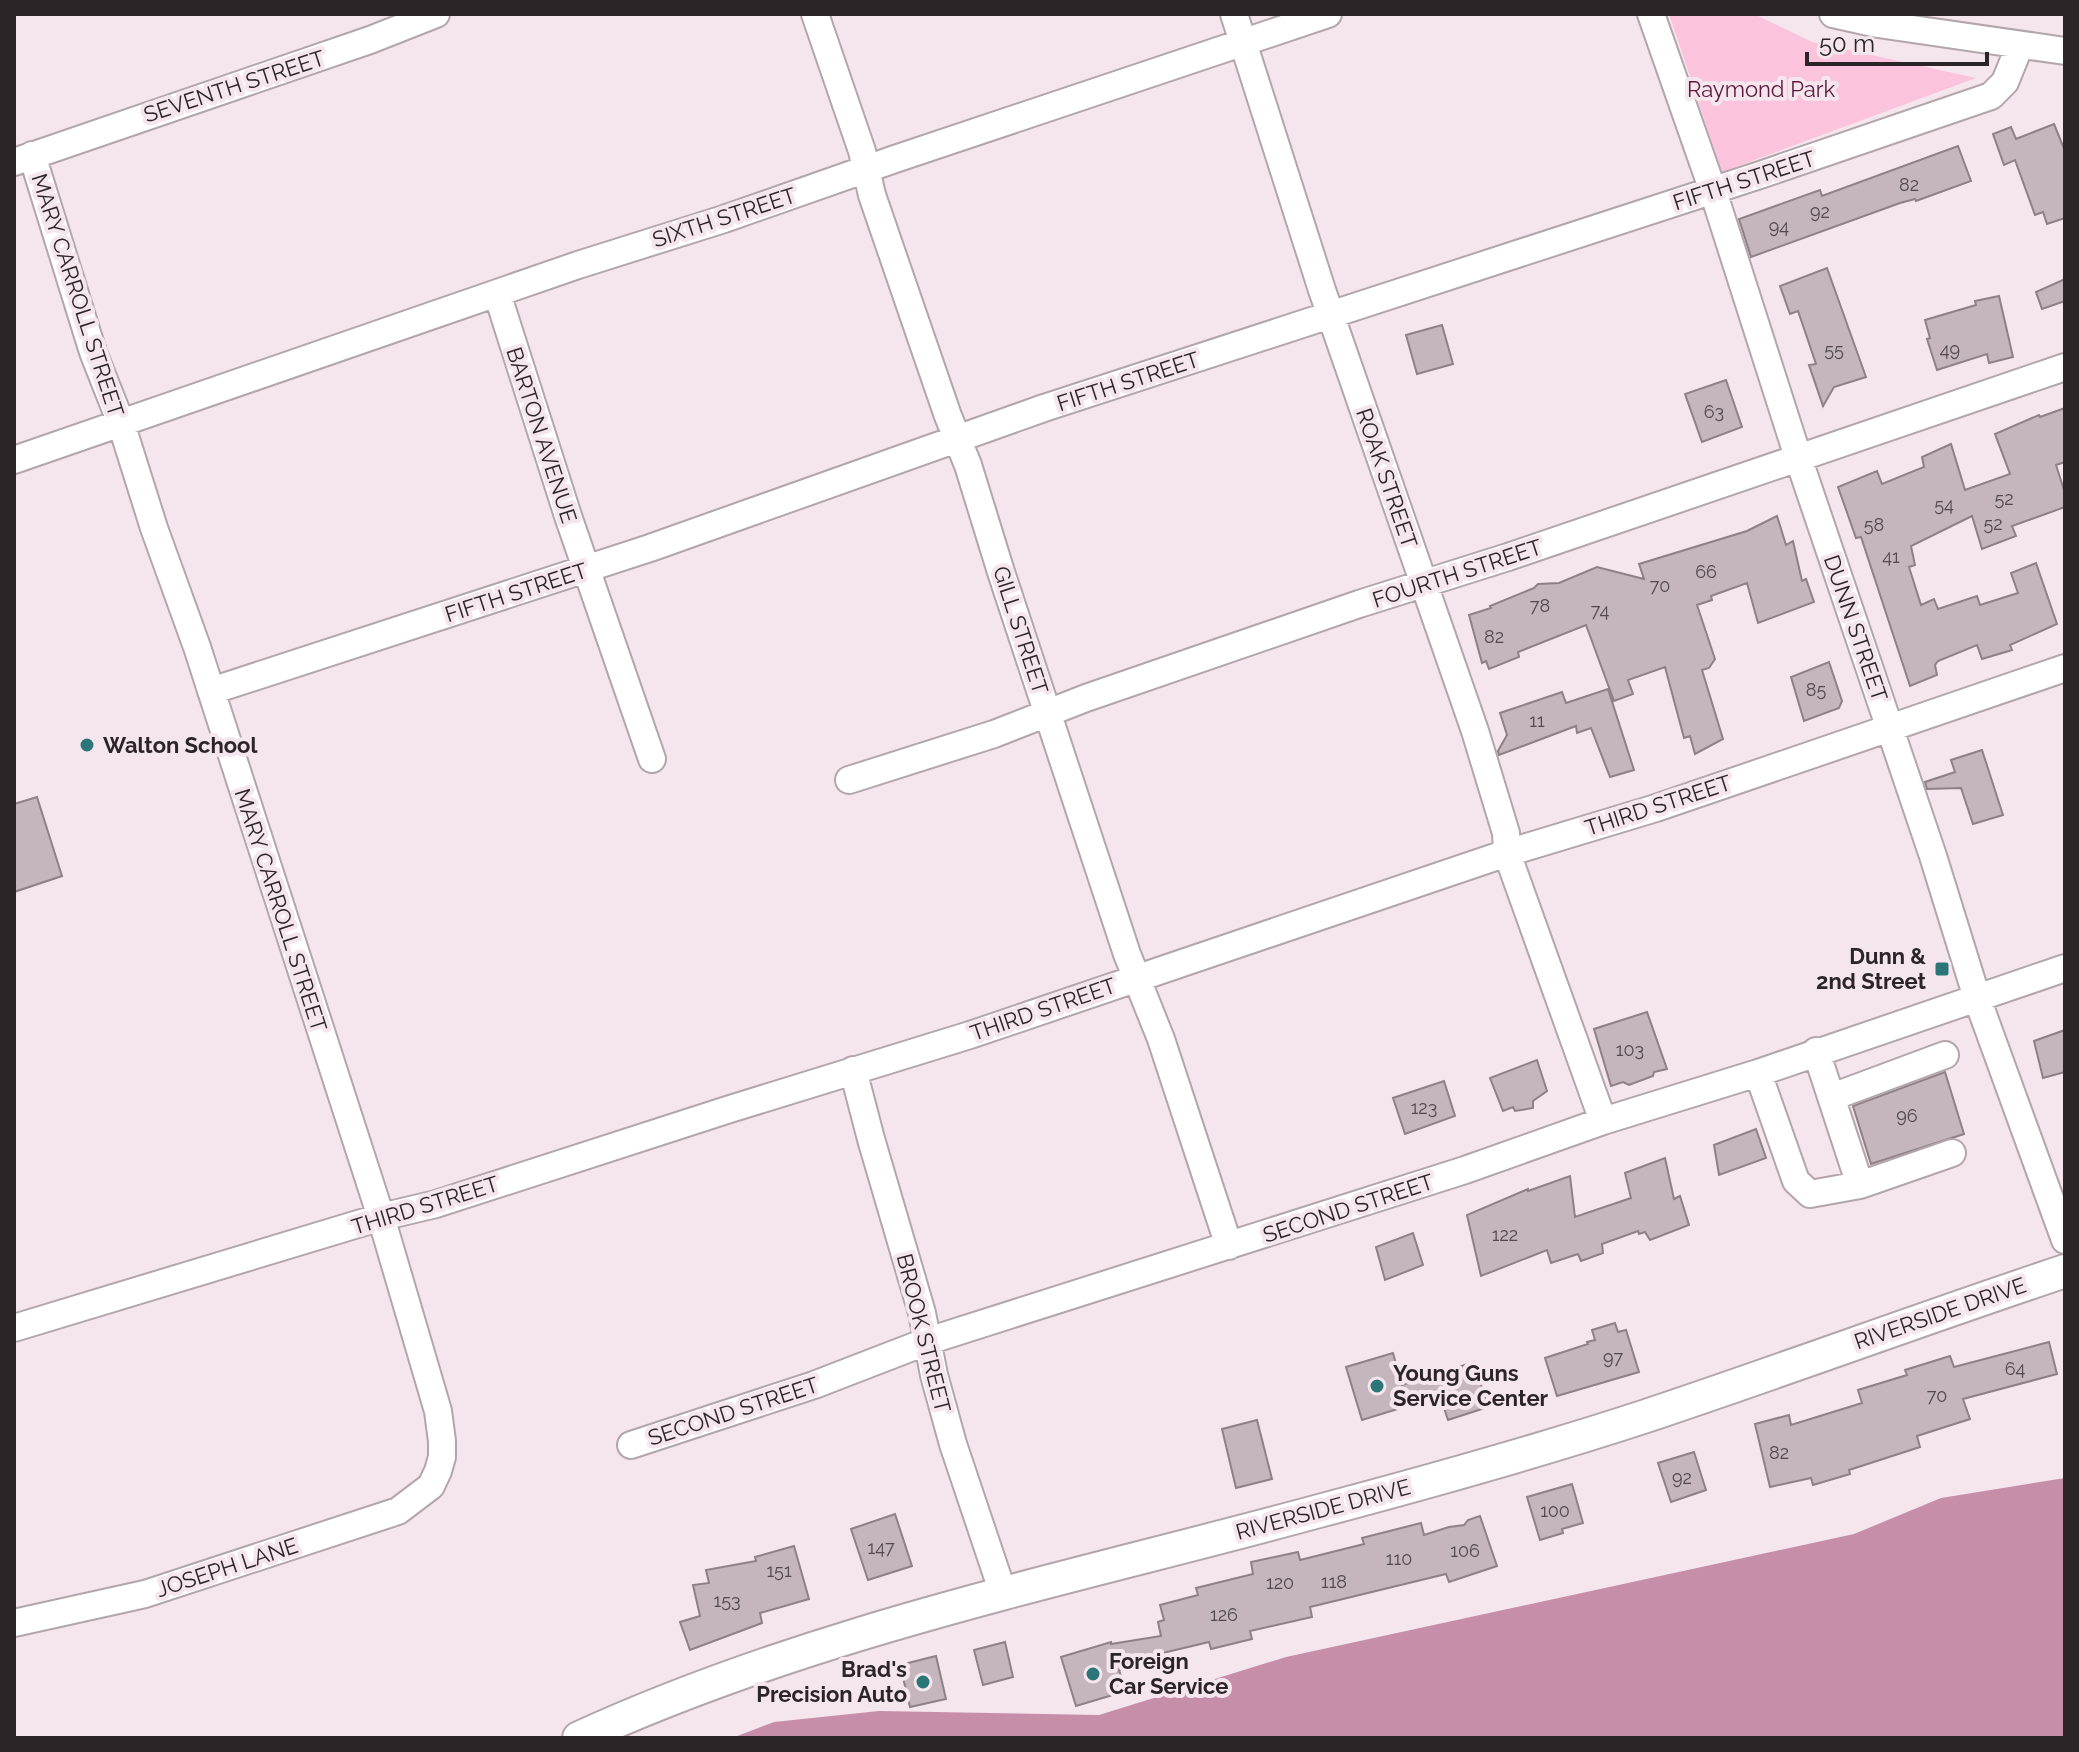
<svg xmlns="http://www.w3.org/2000/svg" width="2079" height="1752" font-family="Raleway,sans-serif">
<style>
.green{fill:#fcc3dd}
.water{fill:#c78ea9}
.building{fill:#c4b6bc;stroke:#8e8186;stroke-width:2}
.lines{fill:none;stroke-linecap:round;stroke-linejoin:round}
.minor-casing{stroke:#b3a6ab;stroke-width:30}
.major-casing{stroke:#b3a6ab;stroke-width:36}
.minor{stroke:#fff;stroke-width:26}
.major{stroke:#fff;stroke-width:32}
.poi-dot{fill:#2c767a;stroke:#f4e6ec;stroke-width:3}
.labels{text-anchor:middle;dominant-baseline:central;stroke-width:8;stroke-linejoin:round;paint-order:stroke}
.number-label{font-size:18px;fill:#51494d}
.street-label{font-size:22px;fill:#2b2528;stroke:#f4e6ec}
.park-label{font-size:22px;fill:#5c183e;stroke:#f4e6ec}
.poi-label{font-size:22px;font-weight:bold;fill:#2b2528;stroke:#f4e6ec;text-anchor:start}
</style>
<rect width="100%" height="100%" fill="#f4e6ec"/>
<path class="green" d="M1669 14H1754L1812 42 1976 78 1722 172Z"/>
<path class="water" d="M2065 1478V1738H732L774 1722 879 1711 1099 1715 1286 1657 1854 1534 1941 1498Z"/>
<path class="building" d="M2054 124 2065 151V218L2047 224 2043 212 2035 215 2015 160 2004 165 1993 134 2011 127 2016 139Z
M1958 146 1971 181 1916 201 1915 199 1900 203 1751 257 1739 219 1820 190 1822 196Z
M1827 268 1866 377 1834 387 1823 406 1809 365 1816 364 1798 311 1790 314 1780 286Z
M2065 279V301L2042 309 2036 292Z
M1999 296 2013 357 1989 363 1987 354 1937 370 1927 339 1930 338 1925 320 1976 305 1975 301Z
M1442 325 1453 364 1417 374 1406 335Z
M1726 380 1742 427 1702 442 1685 394Z
M2065 408V462L2056 465 2065 493V507L2012 526 2016 536 1982 549 1972 516 1911 546 1915 565 1909 567 1921 605 1934 599 1938 609 1977 596 1980 605 2018 593 2011 573 2036 563 2057 624 2010 645 2012 650 1982 659 1977 645 1938 661 1935 665 1937 675 1910 686 1861 537 1856 538 1838 487 1877 471 1882 484 1924 467 1922 457 1951 444 1965 490 2010 474 1995 434 2039 415 2040 417Z
M1777 516 1786 545 1793 541 1802 581 1806 579 1814 602 1758 623 1747 583 1711 596 1712 600 1697 605 1715 659 1709 668 1702 670 1723 739 1695 754 1690 736 1684 738 1665 667 1628 680 1633 694 1614 701 1586 625 1518 652 1519 657 1489 669 1486 661 1482 663 1469 615 1491 608 1490 606 1534 588 1538 584 1559 583 1597 567 1644 579 1639 564 1747 531Z
M1829 662 1842 701 1839 708 1804 721 1791 677Z
M1608 689 1634 770 1610 777 1591 728 1577 733 1576 726 1499 755 1498 751 1507 735 1500 713 1562 692 1566 703Z
M1982 750 2003 815 1973 824 1961 788 1927 789 1925 782 1955 772 1951 760Z
M37 797 62 876 14 892V804Z
M1647 1012 1667 1069 1654 1072 1653 1076 1629 1085 1623 1082 1611 1086 1594 1029Z
M2065 1030V1072L2043 1078 2034 1041Z
M1537 1060 1547 1091 1533 1101V1108L1515 1111 1513 1107 1503 1111 1490 1078Z
M1945 1072 1964 1134 1871 1164 1853 1106Z
M1444 1081 1455 1116 1405 1134 1393 1098Z
M1756 1129 1766 1158 1719 1175 1714 1145Z
M1665 1158 1674 1199 1680 1196 1689 1225 1650 1240 1645 1232 1639 1234 1638 1231 1602 1244 1603 1253 1581 1261 1578 1254 1551 1263 1547 1250 1481 1276 1467 1215 1528 1189V1191L1570 1176 1575 1217 1631 1198 1625 1173Z
M1413 1233 1423 1265 1385 1280 1376 1247Z
M1615 1323 1618 1332 1626 1330 1639 1372 1557 1396 1545 1358 1588 1344 1587 1342 1595 1340 1592 1330Z
M2049 1342 2057 1374 1963 1399 1970 1419 1917 1436 1920 1447 1849 1470 1850 1474 1813 1485 1811 1478 1770 1487 1755 1424 1789 1415 1791 1425 1862 1403 1858 1390 1907 1375 1905 1370 1950 1356 1954 1367Z
M1393 1353 1402 1385 1474 1362 1488 1407 1448 1420 1440 1396 1362 1420 1346 1367Z
M1257 1420 1272 1479 1236 1488 1222 1429Z
M1694 1452 1706 1490 1671 1502 1658 1463Z
M1572 1484 1583 1523 1562 1529 1563 1533 1540 1540 1527 1497Z
M895 1514 912 1566 868 1580 851 1529Z
M1480 1516 1497 1566 1449 1582 1446 1574 1310 1607 1312 1617 1250 1631 1252 1639 1211 1649 1209 1642 1146 1657 1148 1667 1119 1670 1126 1691 1076 1706 1061 1657 1111 1642V1644L1161 1636 1158 1622 1164 1620 1160 1605 1198 1595 1196 1588 1253 1574 1251 1562 1298 1552 1300 1560 1364 1544 1362 1538 1421 1523 1424 1535 1449 1527 1464 1525 1468 1520Z
M794 1546 809 1599 760 1613 762 1623 690 1650 680 1622 700 1616 693 1585 709 1583 706 1570 756 1561 755 1557Z
M1005 1642 1013 1677 983 1685 974 1650Z
M936 1656 946 1699 910 1707 900 1665Z"/>
<g class="lines">
<g class="minor-casing">
<path id="minor" d="M815 14 862 151 872 195 948 416 968 465 1001 572 1127 954 1161 1039 1229 1246
M1234 14 1322 290 1475 731 1506 833 1507 853 1603 1121
M1651 14 1713 191 1798 457 1933 856 1977 998 2065 1240
M1833 14 1878 24 2065 51
M14 162 370 40 436 14
M497 293 568 516 652 759
M14 460 578 265 724 219 895 159 1328 14
M211 691 650 548 1044 408 1760 175 1991 96 2005 82 2020 45
M849 780 994 734 1086 698 1359 604 1508 557 2065 367
M1816 1051 1860 1185
M853 1070 871 1139 922 1313 934 1375 953 1444 1003 1593
M1758 1073 1796 1181 1810 1194 1860 1185 1952 1153
M1832 1097 1945 1055
M14 1328 381 1217 436 1204 730 1109 970 1035 1507 853 1656 808 2065 668
M631 1445 814 1385 928 1341 1465 1170 1603 1121 1758 1073 2065 968
M14 1623 145 1594 398 1511 431 1486 438 1471 442 1457V1441L438 1411 381 1217 197 647 154 528 121 423 93 352 32 155"/>
</g>
<g class="major-casing">
<path id="major" d="M579 1738C815 1630 1070 1579 1319 1511 1428 1482 1536 1452 1643 1417 1784 1370 1924 1318 2065 1271"/>
</g>
<use href="#minor" class="minor"/>
<use href="#major" class="major"/>
</g>
<g class="poi-dot">
<circle cx="87" cy="745" r="8"/>
<rect x="1934" y="961" width="16" height="16" rx="4"/>
<circle cx="1377" cy="1386" r="8"/>
<circle cx="1093" cy="1674" r="8"/>
<circle cx="923" cy="1682" r="8"/>
</g>
<g class="labels">
<g class="number-label">
<text x="1909" y="184">82</text>
<text x="1820" y="211">92</text>
<text x="1779" y="226">94</text>
<text x="1834" y="349">55</text>
<text x="1950" y="349">49</text>
<text x="1714" y="411">63</text>
<text x="2004" y="498">52</text>
<text x="1944" y="504">54</text>
<text x="1993" y="523">52</text>
<text x="1874" y="524">58</text>
<text x="1891" y="556">41</text>
<text x="1706" y="571">66</text>
<text x="1660" y="585">70</text>
<text x="1540" y="605">78</text>
<text x="1600" y="610">74</text>
<text x="1494" y="636">82</text>
<text x="1816" y="689">85</text>
<text x="1537" y="720">11</text>
<text x="1630" y="1049">103</text>
<text x="1424" y="1107">123</text>
<text x="1907" y="1115">96</text>
<text x="1505" y="1234">122</text>
<text x="1613" y="1357">97</text>
<text x="2015" y="1368">64</text>
<text x="1937" y="1395">70</text>
<text x="1779" y="1452">82</text>
<text x="1682" y="1477">92</text>
<text x="1555" y="1510">100</text>
<text x="881" y="1547">147</text>
<text x="1465" y="1550">106</text>
<text x="1399" y="1558">110</text>
<text x="779" y="1570">151</text>
<text x="1334" y="1581">118</text>
<text x="1280" y="1582">120</text>
<text x="727" y="1600">153</text>
<text x="1224" y="1614">126</text>
</g>
<g class="street-label">
<text transform="translate(234 86) rotate(-18)">SEVENTH STREET</text>
<text transform="translate(1744 180) rotate(-18)">FIFTH STREET</text>
<text transform="translate(724 217) rotate(-18)">SIXTH STREET</text>
<text transform="translate(78 295) rotate(72)">MARY CARROLL STREET</text>
<text transform="translate(1128 381) rotate(-18)">FIFTH STREET</text>
<text transform="translate(542 435) rotate(72)">BARTON AVENUE</text>
<text transform="translate(1387 478) rotate(71)">ROAK STREET</text>
<text transform="translate(1457 573) rotate(-18)">FOURTH STREET</text>
<text transform="translate(516 592) rotate(-18)">FIFTH STREET</text>
<text transform="translate(1856 628) rotate(71)">DUNN STREET</text>
<text transform="translate(1021 630) rotate(72)">GILL STREET</text>
<text transform="translate(1658 805) rotate(-18)">THIRD STREET</text>
<text transform="translate(281 910) rotate(72)">MARY CARROLL STREET</text>
<text transform="translate(1043 1009) rotate(-19)">THIRD STREET</text>
<text transform="translate(425 1205) rotate(-17)">THIRD STREET</text>
<text transform="translate(1348 1208) rotate(-18)">SECOND STREET</text>
<text transform="translate(1940 1313) rotate(-19)">RIVERSIDE DRIVE</text>
<text transform="translate(924 1333) rotate(76)">BROOK STREET</text>
<text transform="translate(733 1411) rotate(-18)">SECOND STREET</text>
<text transform="translate(1323 1509) rotate(-15)">RIVERSIDE DRIVE</text>
<text transform="translate(227 1567) rotate(-18)">JOSEPH LANE</text>
</g>
<g class="park-label">
<text x="1761" y="89">Raymond Park</text>
</g>
<g class="poi-label">
<text x="103" y="745">Walton School</text>
<text x="1926" y="956" text-anchor="end">Dunn &amp;<tspan x="1926" dy="25">2nd Street</tspan></text>
<text x="1393" y="1373">Young Guns<tspan x="1393" dy="25">Service Center</tspan></text>
<text x="1109" y="1661">Foreign<tspan x="1109" dy="25">Car Service</tspan></text>
<text x="907" y="1669" text-anchor="end">Brad's<tspan x="907" dy="25">Precision Auto</tspan></text>
</g>
</g>
<rect width="2079" height="1752" fill="none" stroke="#2b2528" stroke-width="32"/>
<path d="M1807 52v12h180v-12" fill="none" stroke="#2b2528" stroke-width="4"/>
<text x="1819" y="52" font-size="24" fill="#2b2528" stroke="#f4e6ec" stroke-width="6" paint-order="stroke">50 m</text>
</svg>
